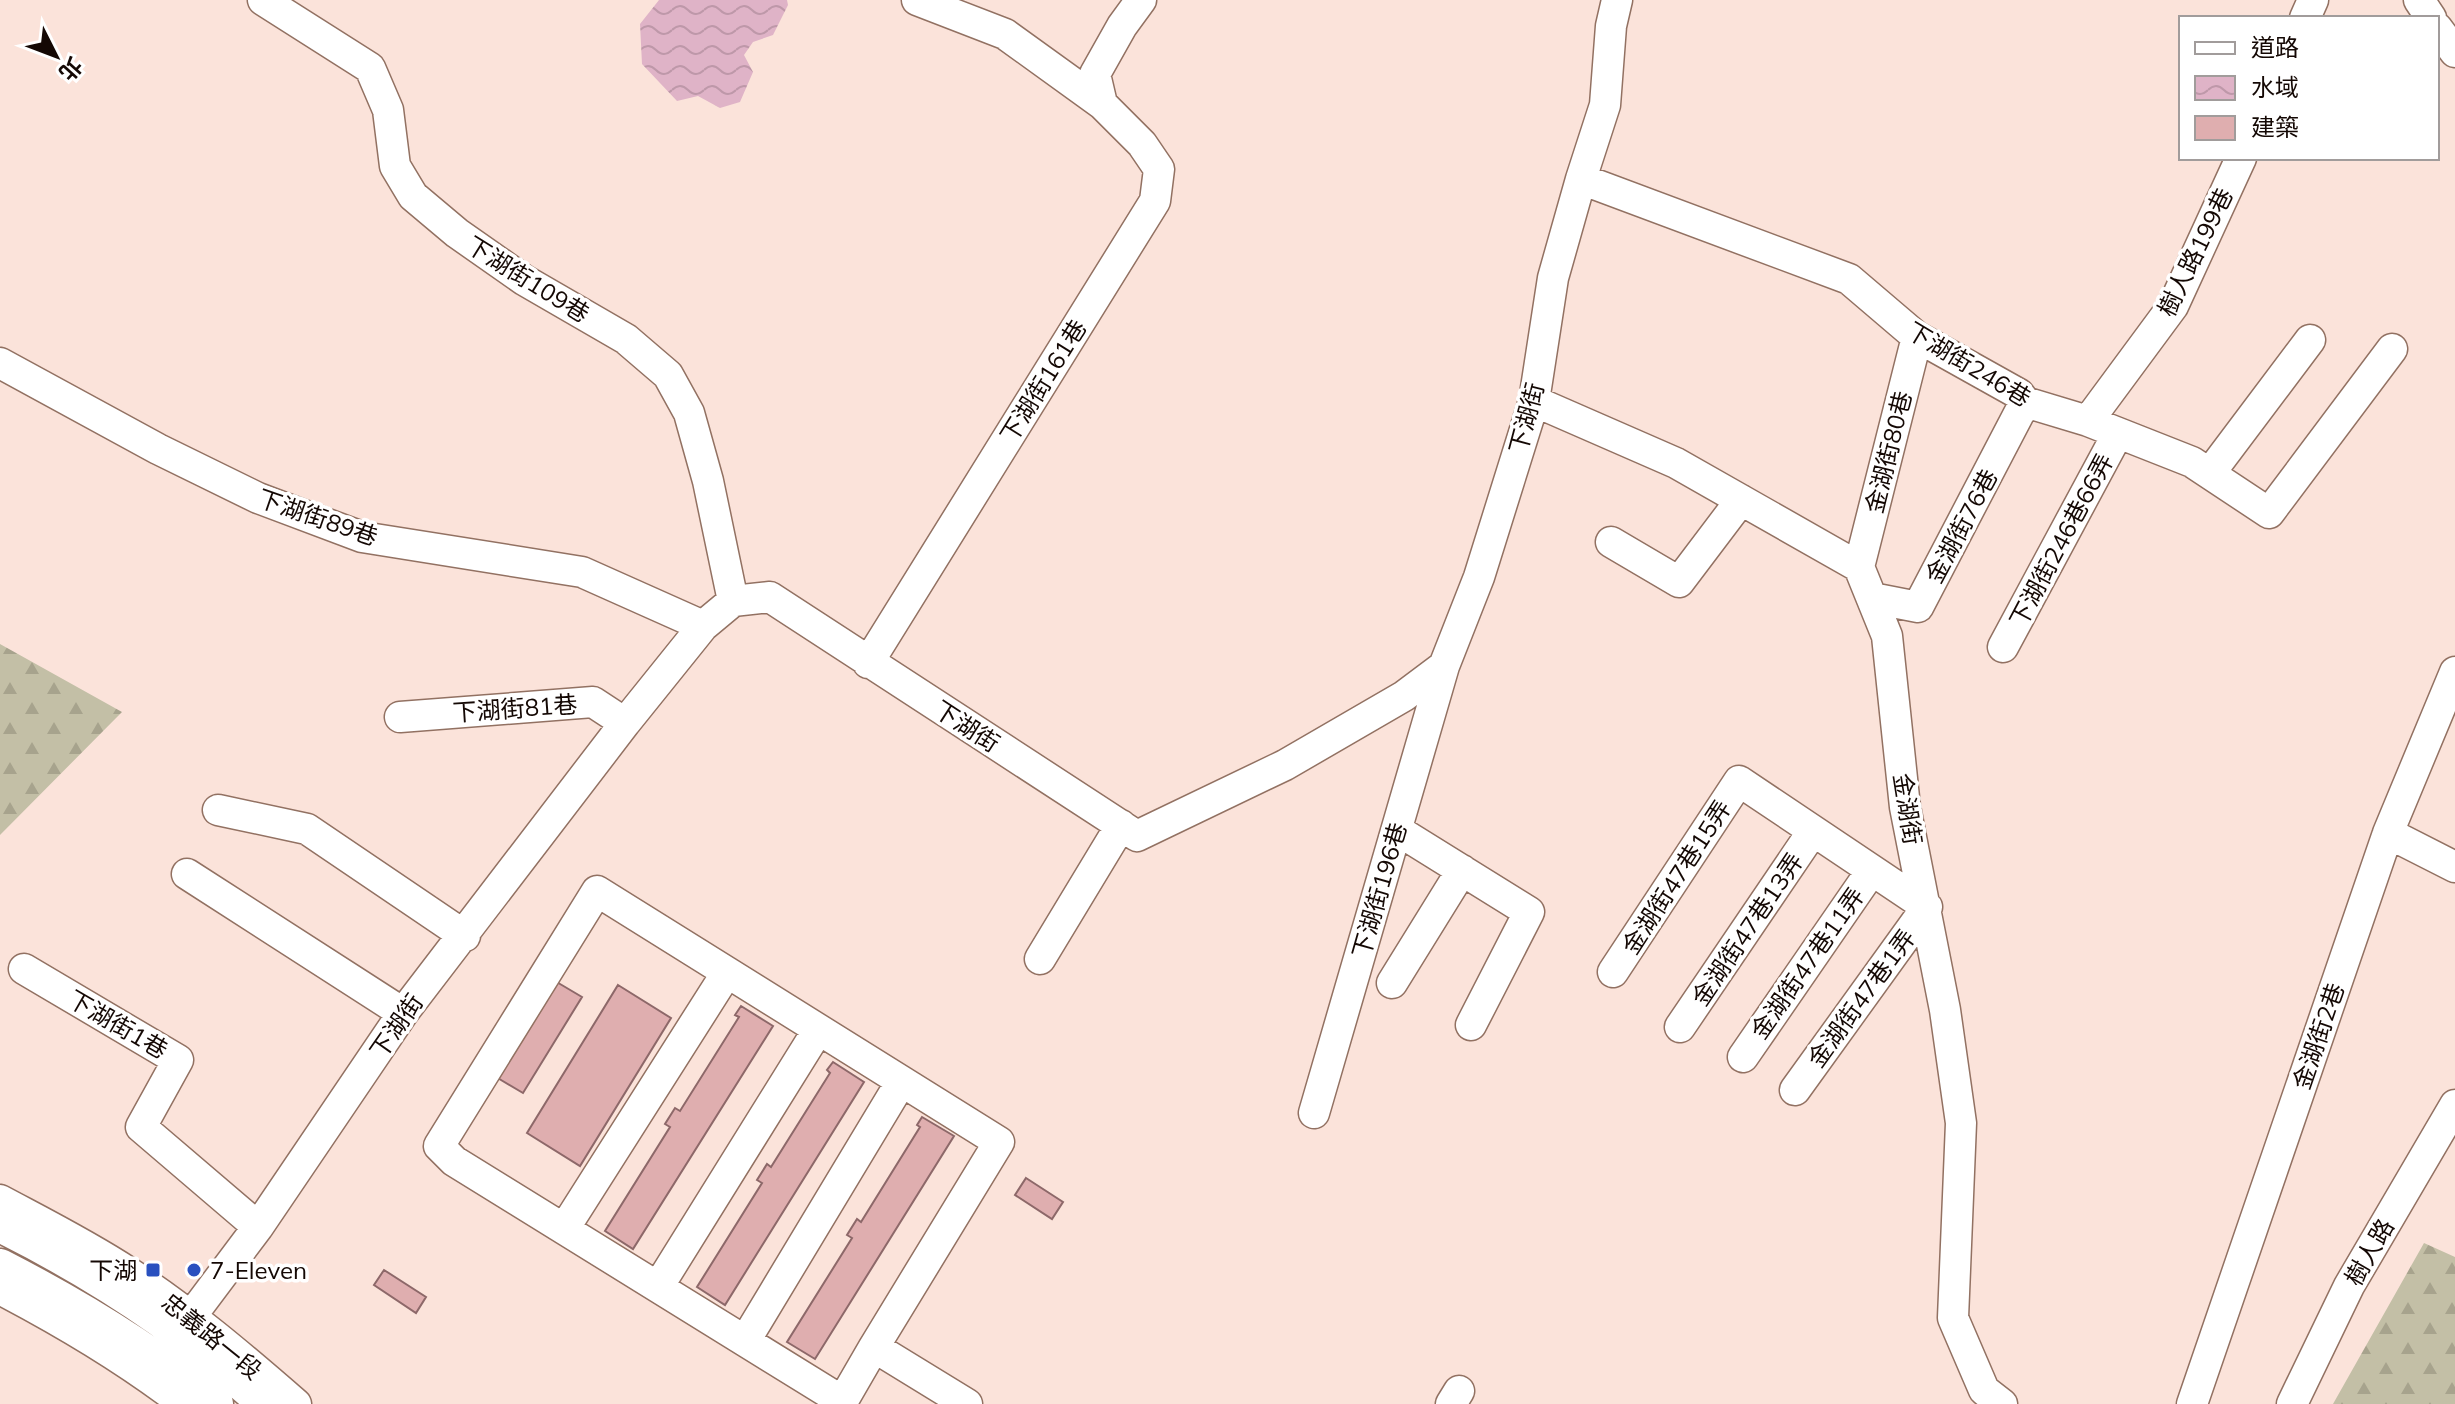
<svg xmlns="http://www.w3.org/2000/svg" width="2455" height="1404" font-family="Mulish,'Noto Sans TC',sans-serif">
<style>
.forest{fill:url(#forest-firs)}
.water{fill:url(#water-waves)}
.building{fill:#dfaeaf;stroke:#8d6869;stroke-width:2}
.lines{fill:none;stroke-linecap:round;stroke-linejoin:round}
.minor-casing{stroke:#927162;stroke-width:33}
.major-casing{stroke:#927162;stroke-width:39}
.minor{stroke:#fff;stroke-width:30}
.major{stroke:#fff;stroke-width:36}
.poi-dot{fill:#2950bf;stroke:#fff;stroke-width:3}
.labels{text-anchor:middle;dominant-baseline:central;stroke-width:7;stroke-linejoin:round;paint-order:stroke}
.street-label{font-size:24px;fill:#140804;stroke:#fff}
.poi-label{font-size:24px;fill:#140804;stroke:#fff;text-anchor:end}
</style>
<defs>
<pattern id="forest-firs" width="22" height="20" patternUnits="userSpaceOnUse" patternTransform="scale(2)"><rect width="22" height="20" fill="#c3bfa6"/><path d="M5 1l3.5 6h-7zM16 11l3.5 6h-7z" fill="#a7a38d"/></pattern>
<pattern id="water-waves" width="16" height="10" patternUnits="userSpaceOnUse" patternTransform="scale(2)"><rect width="16" height="10" fill="#dfb3c7"/><path d="M0 5q4-4 8 0t8 0" fill="none" stroke="#be98a9"/></pattern>
</defs>
<rect width="100%" height="100%" fill="#fbe3da"/>
<path class="forest" d="M0 644 122 712 0 835Z
M2424 1243 2455 1257V1404H2333Z"/>
<path class="water" d="M659 0H787L788 5 773 35 753 42 744 55 753 72 740 102 720 108 698 96 677 101 642 64 640 24Z"/>
<path class="building" d="M555 981 582 997 523 1093 496 1077Z
M618 985 671 1018 580 1166 527 1133Z
M741 1006 773 1026 633 1249 605 1231 670 1127 665 1124 675 1108 680 1111 739 1017 735 1015Z
M833 1062 864 1082 725 1305 697 1287 762 1183 757 1180 767 1164 771 1167 830 1073 827 1070Z
M922 1117 954 1136 815 1359 787 1342 852 1238 847 1235 857 1219 861 1222 920 1127 917 1125Z
M1026 1178 1063 1202 1052 1219 1015 1195Z
M384 1270 426 1297 416 1313 374 1285Z"/>
<g class="lines">
<g class="minor-casing">
<path id="minor" d="M263 0 370 68 388 110 395 166 413 196 457 233 524 280 626 339 668 375 689 413 708 481 733 601
M2419 0 2431 18
M2305 18 2313 0
M2437 28 2455 52
M1102 104 1095 74 1122 26 1141 0
M1581 179 1849 279 1917 337 2019 394 2025 402 2088 421 2192 462 2269 513 2392 349
M0 363 158 449 258 498 362 537 582 572 703 626
M1534 401 1676 463 1859 567 1887 636 1905 807 1945 1010 1961 1123 1953 1318 1984 1390 2002 1404
M2088 421 2173 306 2241 158
M2210 473 2310 340
M1611 542 1679 582 1741 500
M1859 567 1917 337
M1872 598 1918 607 2025 402
M2003 647 2118 433
M868 663 1155 201 1159 169 1142 144 1102 104 1005 34 917 0
M400 717 593 702 625 723
M218 810 307 829 465 936
M1397 830 1529 912 1471 1025
M2388 833 2455 867
M187 874 403 1013
M1040 959 1121 825
M24 969 178 1060 141 1127 258 1227
M1613 972 1739 781 1927 907 1795 1090
M1392 983 1462 870
M1680 1027 1813 831
M1743 1057 1872 870
M1314 1113 1444 666
M0 1200C43 1223 87 1245 128 1272 188 1311 242 1357 296 1404
M564 1229 726 974
M658 1287 818 1030
M0 1289C65 1323 126 1359 184 1404
M745 1341 901 1082
M147 1375 258 1227 403 1013 625 723 703 626 733 601 770 597 1137 836 1285 765 1404 696 1444 666 1479 577 1534 401 1553 278 1581 179 1605 105 1611 26 1617 0
M842 1401 454 1161 439 1146 597 891 999 1142 874 1347
M841 1404 874 1347 967 1404
M1451 1404 1459 1391
M2192 1404 2388 833 2455 672
M2292 1404 2349 1286 2455 1105"/>
</g>
<g class="major-casing">
<path id="major" d="M0 1224C97 1272 187 1331 266 1404
M0 1267C76 1306 149 1350 215 1404"/>
</g>
<use href="#minor" class="minor"/>
<use href="#major" class="major"/>
</g>
<g class="poi-dot">
<rect x="145" y="1262" width="16" height="16" rx="4"/>
<circle cx="194" cy="1270" r="8"/>
</g>
<g class="labels">
<g class="street-label">
<text transform="translate(2195 252) rotate(-64)">樹人路199巷</text>
<text transform="translate(528 279) rotate(32)">下湖街109巷</text>
<text transform="translate(1969 364) rotate(31)">下湖街246巷</text>
<text transform="translate(1043 381) rotate(-58)">下湖街161巷</text>
<text transform="translate(1526 418) rotate(-75)">下湖街</text>
<text transform="translate(1888 452) rotate(-76)">金湖街80巷</text>
<text transform="translate(318 517) rotate(19)">下湖街89巷</text>
<text transform="translate(1961 526) rotate(-62)">金湖街76巷</text>
<text transform="translate(2061 540) rotate(-62)">下湖街246巷66弄</text>
<text transform="translate(515 708) rotate(-4)">下湖街81巷</text>
<text transform="translate(967 726) rotate(33)">下湖街</text>
<text transform="translate(1908 809) rotate(81)">金湖街</text>
<text transform="translate(1676 877) rotate(-57)">金湖街47巷15弄</text>
<text transform="translate(1379 890) rotate(-74)">下湖街196巷</text>
<text transform="translate(1747 929) rotate(-56)">金湖街47巷13弄</text>
<text transform="translate(1807 963) rotate(-55)">金湖街47巷11弄</text>
<text transform="translate(1861 998) rotate(-54)">金湖街47巷1弄</text>
<text transform="translate(118 1024) rotate(30)">下湖街1巷</text>
<text transform="translate(396 1026) rotate(-55)">下湖街</text>
<text transform="translate(2318 1036) rotate(-71)">金湖街2巷</text>
<text transform="translate(2369 1252) rotate(-60)">樹人路</text>
<text transform="translate(212 1336) rotate(39)">忠義路一段</text>
</g>
<g class="poi-label">
<text x="137" y="1270">下湖</text>
<text x="210" y="1270" text-anchor="start">7-Eleven</text>
</g>
</g>
<rect x="2179" y="16" width="260" height="144" fill="#ffffff" stroke="#a19c9b" stroke-width="2"/>
<rect x="2195" y="42" width="40" height="12" fill="#ffffff" stroke="#a19c9b" stroke-width="2"/>
<text x="2251" y="56" font-size="24" fill="#140804">道路</text>
<rect x="2195" y="76" width="40" height="24" fill="url(#water-waves)" stroke="#a19c9b" stroke-width="2"/>
<text x="2251" y="96" font-size="24" fill="#140804">水域</text>
<rect x="2195" y="116" width="40" height="24" fill="#dfaeaf" stroke="#a19c9b" stroke-width="2"/>
<text x="2251" y="136" font-size="24" fill="#140804">建築</text>
<g transform="translate(56 56) rotate(132)" stroke="#ffffff" stroke-width="6" paint-order="stroke">
<path d="M0-6L14 30L0 20L-14 30Z" fill="#140804"/>
<text y="-12" font-size="22" font-weight="bold" text-anchor="middle" fill="#140804">北</text>
</g>
</svg>
